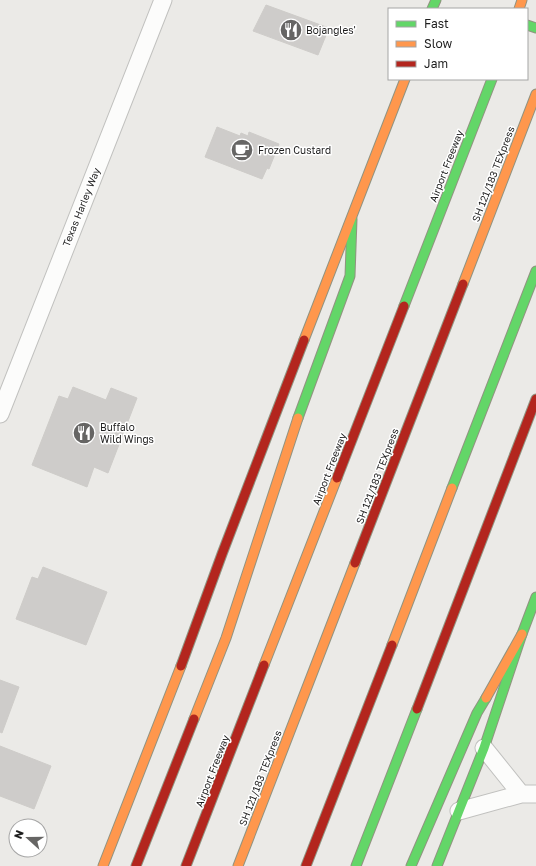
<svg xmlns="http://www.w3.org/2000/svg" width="536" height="866" font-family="'Golos Text',sans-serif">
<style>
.building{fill:#ceccca;stroke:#ceccc9}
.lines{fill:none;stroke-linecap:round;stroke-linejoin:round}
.street-casing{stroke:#c1c1bf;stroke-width:19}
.fast-casing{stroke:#919381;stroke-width:11}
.slow-casing{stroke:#919381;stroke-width:11}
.jam-casing{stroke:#919381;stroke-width:11}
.street{stroke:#fcfcfb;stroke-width:17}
.fast{stroke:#63d668;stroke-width:9}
.slow{stroke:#ff974d;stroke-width:9}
.jam{stroke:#b3261e;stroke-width:9}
.labels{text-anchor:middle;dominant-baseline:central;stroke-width:3;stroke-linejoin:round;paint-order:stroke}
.poi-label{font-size:10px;fill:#1e1e1e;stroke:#fff;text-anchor:start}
.street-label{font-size:10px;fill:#1e1e1e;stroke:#fff}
</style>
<rect width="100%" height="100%" fill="#ebeae7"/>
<path class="building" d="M266 5 329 28 318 55 253 31Z
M217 127 240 136 241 133 248 136 249 132 279 144 269 169 267 168 262 179 205 157Z
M73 387 106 400 111 388 137 398 108 473 94 467 87 487 32 465 59 396 68 399Z
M43 567 107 592 86 645 16 619 32 577 38 579Z
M0 680 19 687 2 733 0 732Z
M0 746 51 766 34 809 0 796Z"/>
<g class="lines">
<g class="street-casing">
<path id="street" d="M0 414 163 0
M484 748 521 794
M459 811 521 794H536"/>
</g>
<g class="fast-casing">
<path id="fast" d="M432 9 436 0
M527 25 536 28
M404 306 492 79
M298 418 350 276 352 219
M452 488 536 271
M356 866 417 709
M411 866 477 713 486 698
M437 866 484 748 522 634 536 597"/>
</g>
<g class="slow-casing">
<path id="slow" d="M519 9 522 0
M463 284 536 94
M304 340 405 79
M392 645 452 488
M264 665 337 478
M486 698 522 634
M194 719 226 638 298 418
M103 866 181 666
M238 866 355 563"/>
</g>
<g class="jam-casing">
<path id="jam" d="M337 478 404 306
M355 563 463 284
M181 666 222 554 304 340
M417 709 536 399
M136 866 194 719
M186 866 264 665
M306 866 392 645"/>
</g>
<use href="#street" class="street"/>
<use href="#fast" class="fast"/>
<use href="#slow" class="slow"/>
<use href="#jam" class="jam"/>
</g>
<defs>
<g id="restaurant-disc" transform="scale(1.15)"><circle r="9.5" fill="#666564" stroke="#fff"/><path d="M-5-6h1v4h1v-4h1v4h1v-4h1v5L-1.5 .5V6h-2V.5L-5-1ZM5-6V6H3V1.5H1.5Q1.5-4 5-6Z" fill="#fff"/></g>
<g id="cafe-disc" transform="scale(1.15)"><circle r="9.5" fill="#666564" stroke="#fff"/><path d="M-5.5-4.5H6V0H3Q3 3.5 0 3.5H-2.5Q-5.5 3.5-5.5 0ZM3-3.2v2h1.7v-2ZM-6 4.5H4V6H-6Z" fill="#fff"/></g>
</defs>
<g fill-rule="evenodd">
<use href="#restaurant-disc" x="291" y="30"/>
<use href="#cafe-disc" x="242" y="150"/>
<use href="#restaurant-disc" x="84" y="433"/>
</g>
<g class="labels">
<g class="poi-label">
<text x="306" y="30">Bojangles'</text>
<text x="258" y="150">Frozen Custard</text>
<text x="100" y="427">Buffalo<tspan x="100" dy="12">Wild Wings</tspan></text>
</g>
<g class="street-label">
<text transform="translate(446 166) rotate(-69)">Airport Freeway</text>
<text transform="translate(493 174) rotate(-69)">SH 121/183 TEXpress</text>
<text transform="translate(81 207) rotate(-68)">Texas Harley Way</text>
<text transform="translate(329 469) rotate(-69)">Airport Freeway</text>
<text transform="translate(377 476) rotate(-69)">SH 121/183 TEXpress</text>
<text transform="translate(212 771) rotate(-69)">Airport Freeway</text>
<text transform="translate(260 778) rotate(-69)">SH 121/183 TEXpress</text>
</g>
</g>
<rect x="388" y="8" width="140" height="72" fill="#ffffff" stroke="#a5a5a5"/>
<rect x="396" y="21" width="20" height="6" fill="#63d668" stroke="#a5a5a5"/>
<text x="424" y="28" font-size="12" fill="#1e1e1e">Fast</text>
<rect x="396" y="41" width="20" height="6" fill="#ff974d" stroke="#a5a5a5"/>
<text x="424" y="48" font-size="12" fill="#1e1e1e">Slow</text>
<rect x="396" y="61" width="20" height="6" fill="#b3261e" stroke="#a5a5a5"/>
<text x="424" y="68" font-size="12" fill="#1e1e1e">Jam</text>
<g transform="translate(28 838) rotate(291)"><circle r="19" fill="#ffffff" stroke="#a5a5a5"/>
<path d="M0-3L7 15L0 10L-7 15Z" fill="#666564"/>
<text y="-6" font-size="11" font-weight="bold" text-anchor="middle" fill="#1e1e1e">N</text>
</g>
</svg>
